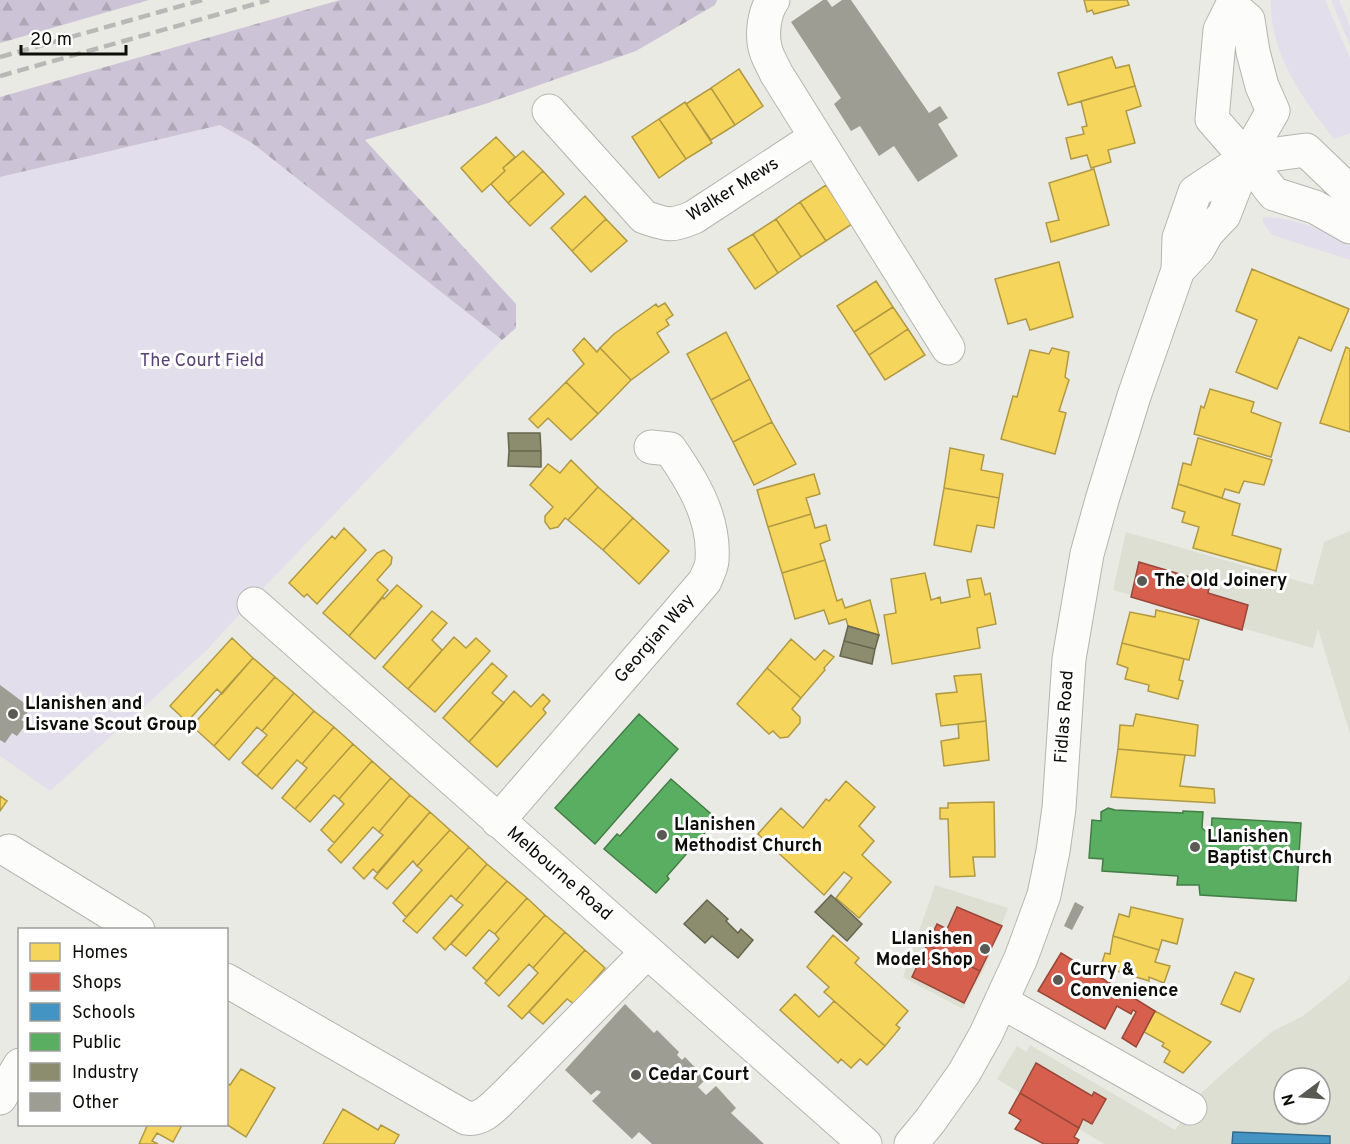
<svg xmlns="http://www.w3.org/2000/svg" width="1350" height="1144" font-family="Overpass,sans-serif">
<style>
.built{fill:#dedfd3;fill-rule:evenodd}
.green{fill:#e3deeb}
.forest{fill:url(#forest-firs)}
.homes{fill:#f6d55c;stroke:#b09943;stroke-width:1.5}
.shops{fill:#d6604d;stroke:#994738;stroke-width:1.5}
.schools{fill:#4393c3;stroke:#326a8b;stroke-width:1.5}
.public{fill:#5aae61;stroke:#437d46;stroke-width:1.5}
.industry{fill:#8c8c6e;stroke:#66664f;stroke-width:1.5}
.building{fill:#9d9d93}
.lines{fill:none;stroke-linecap:round;stroke-linejoin:round}
.minor-casing{stroke:#b5b5b0;stroke-width:35}
.minor{stroke:#fcfcfb;stroke-width:33}
.rail{stroke:#b8b8b7;stroke-width:4.5;stroke-dasharray:12 6;stroke-linecap:butt}
.poi-dot{fill:#5a5a55;stroke:#fff;stroke-width:2}
.labels{text-anchor:middle;dominant-baseline:central;stroke-width:6;stroke-linejoin:round;paint-order:stroke}
.street-label{font-size:18px;fill:#0c0c08;stroke:#fff}
.park-label{font-size:18px;fill:#574175;stroke:#fff}
.poi-label{font-size:18px;font-weight:bold;fill:#0c0c08;stroke:#fff;text-anchor:start}
</style>
<defs>
<pattern id="forest-firs" width="22" height="20" patternUnits="userSpaceOnUse" patternTransform="scale(1.5)"><rect width="22" height="20" fill="#ccc4d6"/><path d="M5 1l3.5 6h-7zM16 11l3.5 6h-7z" fill="#aea7b6"/></pattern>
</defs>
<rect width="100%" height="100%" fill="#eaeae4"/>
<path class="built" d="M1350 531V734L1318 629 1313 648 1131 597V595L1113 590 1126 532 1313 585 1324 542Z
M935 885 1008 908 987 963 963 1009 903 977Z
M1350 976V1144H1104L997 1079 1017 1046 1026 1052 1030 1045 1175 1130 1200 1094 1229 1068 1273 1031 1303 1016 1348 980ZM1284 1078H1320V1114H1284Z"/>
<path class="green" d="M1271 0H1325L1350 58V133L1334 139C1303 99 1269 53 1271 0Z
M1331 0H1339L1350 26V46Z
M220 124 252 143 502 340 272 579 205 652 50 791 0 756V177Z
M1263 217C1296 219 1323 227 1350 247V260L1272 235 1263 222Z"/>
<path class="forest" d="M0 0H149L0 43Z
M340 0H717L715 5 636 51 485 104 365 140 516 304V328L502 340 252 143 220 125 0 177V97Z"/>
<path class="homes" d="M1084 0H1127L1129 5 1094 14 1092 10 1087 12Z
M1112 57 1116 68 1129 65 1135 86 1068 105 1058 73Z
M739 69 763 106 735 125 711 88Z
M1135 86 1141 106 1126 111 1135 143 1108 150 1111 162 1091 168 1087 155 1071 159 1066 138 1084 134 1082 127 1087 126 1081 101Z
M711 88 735 125 711 140 686 104Z
M685 102 712 143 686 159 659 119Z
M659 119 686 159 659 178 632 137Z
M496 137 515 157 503 168 505 171 482 192 461 168Z
M523 151 543 171 508 203 491 184 505 171 503 168Z
M1094 169 1109 225 1051 242 1046 223 1059 220 1049 183Z
M543 171 564 194 530 226 508 203Z
M826 185 852 224 826 241 800 202Z
M585 196 606 219 572 251 551 228Z
M800 202 826 241 801 257 776 219Z
M606 219 627 241 591 272 572 251Z
M776 219 801 257 778 273 753 234Z
M753 234 778 273 755 289 728 249Z
M1059 262 1073 317 1030 330 1026 319 1008 324 995 279Z
M1252 269 1349 309 1331 351 1299 337 1277 389 1236 372 1257 320 1236 311Z
M876 281 893 307 854 332 837 306Z
M665 303 673 315 666 320 669 325 657 333 669 352 631 380 600 348 614 334 656 304 658 307Z
M893 307 908 329 869 355 854 332Z
M908 329 925 355 885 380 869 355Z
M726 332 750 379 711 400 687 354Z
M584 338 597 352 600 348 631 380 598 414 566 382 584 364 573 350Z
M1346 347 1350 349V432L1320 423Z
M1052 348 1069 352 1065 377 1069 380 1059 411 1066 413 1055 454 1001 439 1013 396 1017 397 1030 350 1049 354Z
M750 379 772 422 733 442 711 400Z
M566 382 598 414 571 440 548 418 538 428 529 419Z
M1210 389 1254 402 1251 412 1281 423 1271 457 1194 434 1201 406 1204 408Z
M772 422 796 464 754 485 733 442Z
M1198 438 1272 460 1264 485 1244 481 1239 493 1225 489 1222 498 1178 484 1183 463 1191 465Z
M950 448 984 455 981 470 1003 474 999 498 944 488Z
M571 460 598 487 568 520 565 518 558 527 550 529 545 522V516L553 507 530 485 548 464 560 473Z
M814 474 820 494 806 498 811 514 768 527 757 490Z
M1178 484 1240 504 1232 535 1281 549 1276 571 1193 548 1199 527 1182 522 1185 512 1172 508Z
M598 487 633 518 603 550 568 520Z
M944 488 999 498 994 528 977 525 971 552 934 545Z
M811 514 815 528 826 525 830 540 820 544 825 560 782 573 768 527Z
M633 518 669 551 639 584 603 550Z
M344 528 366 550 317 604 307 594 304 597 289 583 332 536 335 539Z
M384 550 392 557 391 564 377 580 388 590 349 636 323 613 377 553Z
M825 560 837 601 842 599 845 608 870 600 879 635 848 626 846 619 829 624 824 610 795 619 782 573Z
M925 573 931 600 940 597 941 603 970 597 967 580 981 578 985 595 990 593 996 624 977 628 980 648 892 664 884 615 896 613 891 579Z
M397 585 422 606 375 659 349 636 383 597 384 599Z
M1156 610 1199 620 1189 660 1122 643 1130 612 1155 617Z
M432 611 447 623 432 640 442 650 408 689 383 667Z
M454 637 466 648 476 638 490 651 435 712 408 689Z
M232 638 253 658 222 694 217 689 187 722 170 706Z
M791 639 815 660 824 650 834 657 824 668 825 670 801 698 767 668Z
M1122 643 1184 659 1179 680 1183 681 1178 699 1148 691 1149 685 1125 679 1128 668 1117 664Z
M253 658 275 677 214 746 192 726Z
M492 663 507 676 492 693 504 703 469 742 443 718Z
M767 668 801 698 792 709 800 717V723L788 737 780 738 773 731 769 734 737 704Z
M981 674 986 721 941 726 936 694 957 692 954 676Z
M275 677 294 693 262 731 257 727 229 760 214 746Z
M514 691 531 707 543 694 550 701 543 709 546 713 497 767 469 742Z
M294 693 314 711 257 776 242 763 267 735 262 731Z
M314 711 334 727 302 764 297 760 272 789 257 776Z
M1136 714 1198 725 1195 756 1118 749 1120 725 1133 726Z
M986 721 989 760 944 766 941 741 959 738 958 724Z
M334 727 353 744 295 809 282 798 307 768 302 764Z
M353 744 372 761 339 799 334 795 310 822 295 809Z
M1118 749 1185 755 1180 786 1214 789 1215 803 1111 797Z
M372 761 391 778 334 843 321 830 344 804 339 799Z
M391 778 410 795 379 832 373 827 341 863 328 850Z
M846 781 875 807 859 826 874 841 862 855 891 882 859 918 836 898 852 878 844 872 824 895 758 834 781 808 803 828 826 799 829 801Z
M410 795 430 812 377 873 373 869 364 879 353 868 383 835 379 832Z
M0 796 7 801 0 811Z
M994 802 995 857H973L975 876 950 877 948 819H940V808H948V803Z
M430 812 450 830 417 866 413 861 387 889 374 878Z
M450 830 469 847 406 917 393 903 422 870 417 866Z
M469 847 487 864 456 900 451 895 417 933 403 921Z
M487 864 507 881 445 950 433 938 463 905 456 900Z
M507 881 527 898 495 934 489 930 466 956 451 944Z
M527 898 545 915 487 981 473 968 499 939 495 934Z
M1131 907 1183 919 1177 944 1162 940 1159 950 1113 936 1119 914 1129 917Z
M545 915 565 932 533 968 529 964 499 996 485 983Z
M565 932 585 950 522 1019 508 1006 538 973 533 968Z
M833 935 859 958 855 963 908 1011 896 1025 900 1028 885 1046 824 992 829 987 807 967Z
M1113 936 1159 950 1155 962 1170 966 1164 983 1149 977V981L1101 966 1105 953 1110 954Z
M585 950 605 968 574 1004 567 999 543 1024 529 1012Z
M1235 972 1254 979 1240 1012 1221 1004Z
M795 994 819 1017 834 1001 885 1046 867 1065 860 1059 851 1068 841 1059 838 1063 780 1010Z
M1155 1011 1211 1042 1183 1073 1164 1062 1170 1051 1162 1046 1164 1043 1144 1032Z
M241 1069 275 1088 246 1137 226 1124V1083L230 1085Z
M343 1109 378 1130 381 1125 399 1135 394 1144H323Z
M148 1124H177L181 1127 173 1142 157 1133 152 1141 158 1144H139Z"/>
<path class="shops" d="M1139 562 1210 583 1208 593 1248 605 1242 630 1131 597Z
M957 907 1002 926 980 971 927 945 937 924 947 929Z
M927 945 980 971 964 1003 912 977Z
M1061 953 1155 1011 1136 1047 1122 1038 1136 1012 1133 1010 1131 1014 1117 1006 1105 1029 1038 991Z
M1036 1063 1092 1096 1094 1092 1106 1099 1092 1124 1083 1119 1079 1128 1020 1093Z
M1020 1093 1079 1128 1074 1137 1079 1140 1077 1144H1044L1015 1129 1021 1120 1009 1113Z"/>
<path class="schools" d="M1233 1132 1330 1136V1144H1232Z"/>
<path class="public" d="M639 714 678 749 595 844 555 808Z
M671 779 717 819 667 876 669 879 656 893 604 849 617 834 620 836Z
M1108 808 1115 810 1183 813V811L1203 812 1202 828 1211 836 1212 818 1301 823 1296 901 1200 895 1199 885H1177L1178 876 1102 871 1103 859 1089 858 1092 820 1101 821V812Z"/>
<path class="industry" d="M508 433H540L541 451H509Z
M509 451H541V467L508 466Z
M848 626 879 635 875 649 844 641Z
M844 641 875 649 872 664 840 656Z
M831 895 862 924 847 941 815 912Z
M707 900 728 919 726 921 738 933 741 929 753 940 738 958 712 936 705 943 684 924Z"/>
<path class="building" d="M823 0H827L832 7 842 0H851L929 113 940 106 948 118 938 124 958 156 918 182 894 146 879 156 860 126 851 131 834 104 841 98 791 22Z
M0 685 31 708 21 720 27 723 17 736 12 733 5 743 0 740Z
M1075 902 1084 907 1072 930 1064 926Z
M625 1004 654 1033 657 1030 679 1052 677 1055 682 1060 685 1057 706 1079 698 1087 706 1095 716 1086 736 1108 731 1113 764 1144H652L639 1132 632 1139 592 1101 601 1092 597 1090 591 1095 565 1070Z"/>
<g class="lines">
<g class="minor-casing">
<path id="minor" d="M773 0C764 12 761 36 766 51 768 58 773 66 776 73L948 348
M1233 0 1232 6 1220 30 1212 119 1246 158 1274 194 1315 207 1350 227
M549 111 644 217C667 225 671 227 694 217L816 137
M1178 270 1198 249 1207 233 1224 215 1246 158 1273 111 1262 86 1253 52 1248 20 1232 6
M254 604 865 1144
M498 821 705 581C707 575 712 567 712 560 715 518 693 482 670 449L651 447
M9 851 138 930
M226 980 466 1118C483 1121 495 1105 507 1094L647 952
M1002 1002 1190 1108
M0 1098 20 1065
M911 1144 930 1121 964 1073 986 1034 1021 958 1044 895 1053 851 1059 808 1069 659 1087 554 1102 500 1134 396 1178 270 1179 238 1195 192 1246 158 1306 150 1350 192"/>
</g>
<use href="#minor" class="minor"/>
<path class="rail" d="M0 57 202 0
M0 76 269 0"/>
</g>
<g class="poi-dot">
<circle cx="1142" cy="581" r="6"/>
<circle cx="13" cy="714" r="6"/>
<circle cx="662" cy="835" r="6"/>
<circle cx="1195" cy="847" r="6"/>
<circle cx="985" cy="949" r="6"/>
<circle cx="1058" cy="980" r="6"/>
<circle cx="636" cy="1075" r="6"/>
</g>
<g class="labels">
<g class="street-label">
<text transform="translate(733 190) rotate(-32)">Walker Mews</text>
<text transform="translate(655 639) rotate(-49)">Georgian Way</text>
<text transform="translate(1065 717) rotate(-86)">Fidlas Road</text>
<text transform="translate(559 874) rotate(41)">Melbourne Road</text>
</g>
<g class="park-label">
<text x="202" y="361">The Court Field</text>
</g>
<g class="poi-label">
<text x="1154" y="581">The Old Joinery</text>
<text x="25" y="704">Llanishen and<tspan x="25" dy="21">Lisvane Scout Group</tspan></text>
<text x="674" y="825">Llanishen<tspan x="674" dy="21">Methodist Church</tspan></text>
<text x="1207" y="837">Llanishen<tspan x="1207" dy="21">Baptist Church</tspan></text>
<text x="973" y="939" text-anchor="end">Llanishen<tspan x="973" dy="21">Model Shop</tspan></text>
<text x="1070" y="970">Curry &amp;<tspan x="1070" dy="21">Convenience</tspan></text>
<text x="648" y="1075">Cedar Court</text>
</g>
</g>
<rect x="18" y="928" width="210" height="198" fill="#ffffff" stroke="#9e9e9c" stroke-width="1.5"/>
<rect x="30" y="943" width="30" height="18" fill="#f6d55c" stroke="#9e9e9c" stroke-width="1.5"/>
<text x="72" y="958" font-size="18" fill="#0c0c08">Homes</text>
<rect x="30" y="973" width="30" height="18" fill="#d6604d" stroke="#9e9e9c" stroke-width="1.5"/>
<text x="72" y="988" font-size="18" fill="#0c0c08">Shops</text>
<rect x="30" y="1003" width="30" height="18" fill="#4393c3" stroke="#9e9e9c" stroke-width="1.5"/>
<text x="72" y="1018" font-size="18" fill="#0c0c08">Schools</text>
<rect x="30" y="1033" width="30" height="18" fill="#5aae61" stroke="#9e9e9c" stroke-width="1.5"/>
<text x="72" y="1048" font-size="18" fill="#0c0c08">Public</text>
<rect x="30" y="1063" width="30" height="18" fill="#8c8c6e" stroke="#9e9e9c" stroke-width="1.5"/>
<text x="72" y="1078" font-size="18" fill="#0c0c08">Industry</text>
<rect x="30" y="1093" width="30" height="18" fill="#9d9d93" stroke="#9e9e9c" stroke-width="1.5"/>
<text x="72" y="1108" font-size="18" fill="#0c0c08">Other</text>
<g transform="translate(1302 1096) rotate(254)"><circle r="28" fill="#ffffff" stroke="#9e9e9c" stroke-width="1.5"/>
<path d="M0-4.5L10 22L0 15L-10 22Z" fill="#5a5a55"/>
<text y="-9" font-size="16" font-weight="bold" text-anchor="middle" fill="#0c0c08">N</text>
</g>
<path d="M21 45v9h105v-9" fill="none" stroke="#0c0c08" stroke-width="3"/>
<text x="30" y="45" font-size="18" fill="#0c0c08" stroke="#ffffff" stroke-width="4.5" paint-order="stroke">20 m</text>
</svg>
